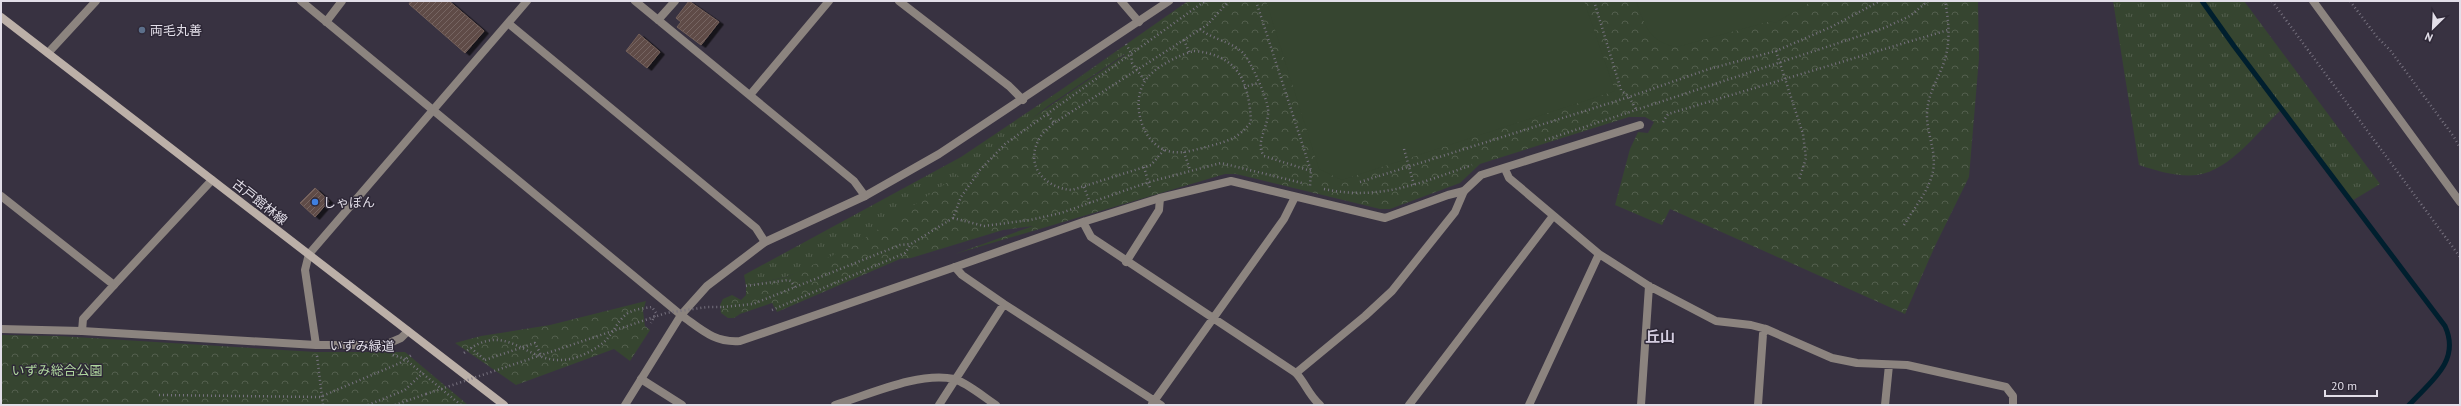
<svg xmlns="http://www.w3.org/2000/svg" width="2461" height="406" font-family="'PT Sans','Noto Sans JP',sans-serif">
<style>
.grass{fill:url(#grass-tufts)}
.forest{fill:url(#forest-crowns)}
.pitch{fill:#364530}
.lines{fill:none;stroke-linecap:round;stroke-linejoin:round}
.stream{stroke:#001f2e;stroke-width:5}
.building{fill:url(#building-hatch);stroke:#74605a;filter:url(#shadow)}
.path{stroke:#77727f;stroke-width:2.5;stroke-dasharray:1 3;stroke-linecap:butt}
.service{stroke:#8c847f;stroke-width:8}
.minor{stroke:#8c847f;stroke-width:8}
.tertiary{stroke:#8c847f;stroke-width:8}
.secondary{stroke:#bcb0a8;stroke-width:8}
.path-bridge{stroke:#77727f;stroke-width:2.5;stroke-dasharray:1 3;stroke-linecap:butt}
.service-dot{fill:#5c6f8a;stroke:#2e2837;stroke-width:1.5}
.shop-dot{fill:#3f7fe0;stroke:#2e2837;stroke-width:1.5}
.labels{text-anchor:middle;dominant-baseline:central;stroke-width:3;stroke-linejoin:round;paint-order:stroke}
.poi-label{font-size:13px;fill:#e2dee8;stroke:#2e2837;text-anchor:start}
.street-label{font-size:13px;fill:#e2dee8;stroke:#2e2837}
.park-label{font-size:13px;fill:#afd79e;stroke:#2e2837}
.quarter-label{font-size:15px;font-weight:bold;fill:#d2cbde;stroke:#2e2837}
</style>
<defs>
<pattern id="grass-tufts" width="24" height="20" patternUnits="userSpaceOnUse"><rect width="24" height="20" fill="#364530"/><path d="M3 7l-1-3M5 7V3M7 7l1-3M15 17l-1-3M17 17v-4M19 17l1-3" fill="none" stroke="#535f4e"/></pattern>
<pattern id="forest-crowns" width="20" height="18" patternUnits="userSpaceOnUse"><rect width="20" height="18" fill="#364530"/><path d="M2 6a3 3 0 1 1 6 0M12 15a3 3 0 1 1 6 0" fill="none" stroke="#535f4e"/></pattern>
<pattern id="building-hatch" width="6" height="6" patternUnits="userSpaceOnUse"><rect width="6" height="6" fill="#5f4c47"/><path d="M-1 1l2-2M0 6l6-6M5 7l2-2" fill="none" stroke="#766562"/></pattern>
<filter id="shadow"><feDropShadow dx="4.5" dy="2.5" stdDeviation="0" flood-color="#0009"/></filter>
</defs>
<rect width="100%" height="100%" fill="#383241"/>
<path class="grass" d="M2113 1H2244L2380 184 2350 202 2281 110C2257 132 2231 170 2197 175 2177 177 2157 171 2139 165Z
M1122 49 1125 54 1048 106 997 146 941 213 789 276 746 286 744 275 961 157Z"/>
<path class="forest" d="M1188 1H1978L1979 58 1969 177 1935 246 1905 314 1670 209 1662 225 1615 205 1630 149 1638 132 1648 133 1654 122 1645 117H1629L1480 164 1460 183 1390 209H1380L1236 174H1225L955 254 1033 226 1003 230 911 258 900 259 777 312 772 303 740 314 734 318H728L721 313 720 305 723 299 732 295 741 300 746 295V286L789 276 855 245 982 159 1019 127 1125 55 1122 49 1058 92Z
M646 301 643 311 645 326 650 330 630 361 614 349 516 385 455 343 481 336 550 325Z
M1 335 59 336 316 352H405L468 405H1Z"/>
<path class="pitch" d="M1266 1H1584L1615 91 1342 180 1319 169Z
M1636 1H1812L1775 23 1771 21 1677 47C1648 42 1645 25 1636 1Z"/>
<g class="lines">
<path class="stream" d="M2202 1 2234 46 2445 326C2461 361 2431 381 2409 405"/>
</g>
<path class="building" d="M411 1H449L484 31 465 53 409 4Z
M689 1 719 22 701 45 677 27 681 22 676 18Z
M639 34 660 52 647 68 626 51Z
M315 188 329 201 315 217 300 203Z"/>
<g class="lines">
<path class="path" d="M1256 1 1311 171 1310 186
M1594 1 1621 90 1629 97 1636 109
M2272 1 2460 257
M2350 1 2377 37 2390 50 2454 137 2460 148
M1200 29C1213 40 1231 41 1243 53 1251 61 1267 98 1268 109 1270 125 1254 143 1264 156L1311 171
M1184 40 1189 52
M1126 44 1131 53 1132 63 1145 81
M1194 51C1238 55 1249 81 1251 122 1239 138 1228 141 1210 146 1196 149 1180 156 1165 150 1141 141 1131 102 1145 81 1154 67 1179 55 1194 51Z
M1776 51 1803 134 1806 158 1799 180
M1244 87 1258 83
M1048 115 1054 123
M1663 122 1668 114 1948 30
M1545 140 1884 28 1910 16 1928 1
M1404 149 1414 185
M1164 150 1151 165 1072 190C1043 188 1023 163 1041 136 1044 131 1050 127 1054 123L1207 25 1229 1
M1184 152 1190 170
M1144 167 1150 188
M1360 182 1629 97 1709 69 1776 51 1831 27 1880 1
M1084 187 1090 203
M1324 189C1380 201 1420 183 1472 165
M953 218 984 226 1030 220 1061 213 1149 182 1221 163 1302 183
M1904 225C1914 208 1929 191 1933 171 1937 152 1926 132 1927 113 1928 94 1937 81 1943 65 1951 44 1949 22 1945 1
M746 286 788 280 791 281 795 288
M723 307 753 304 900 245 911 244 953 218 961 197 980 170 1005 144 1205 1
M772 310 905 253 911 244
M471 348 485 360
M464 353C509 317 527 368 570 359 581 357 599 348 607 339 614 331 619 319 628 313 635 309 645 308 652 307L656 313 651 323
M393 355 405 359 461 405
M317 356 323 405
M159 395 320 397 400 363 413 354
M368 405 405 390 423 373
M395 405 426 394"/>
<path class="service" d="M1126 262 1159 210 1160 198
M114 285 212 180
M1320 405C1308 394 1306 384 1296 373L1365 316 1392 291 1455 212 1464 191"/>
<path class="minor" d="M301 1 681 315
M635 1 854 181 865 196
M899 1 1009 86 1023 100
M1121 1 1139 22
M2313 1 2460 202
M658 20 675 1
M326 22 342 1
M508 23 756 228 765 242
M750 95 829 1
M1505 169 1509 178 1599 254 1649 286 1716 321 1751 325 1766 329 1832 358 1857 363 1907 365 2006 387 2013 396V405
M1 196 114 285 83 319 82 331
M1083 222 1091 237 1296 373
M1 329 82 331 316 345H368L387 344 401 338 408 331
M316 345 305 270 309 254 527 1
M641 379 682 405
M1152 404 1284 219 1295 197
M835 405C868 395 920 371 954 379 966 382 985 398 996 405
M939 405 1004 304
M1161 405 1004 304 962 275 955 267 1083 222 1160 198 1231 181 1385 218 1448 195 1464 191 1481 175 1640 125
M1409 405 1553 216
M1529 405 1599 254
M1641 405 1649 286
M1758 405 1763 334 1766 329
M1885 405 1889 365"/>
<path class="tertiary" d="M48 53 96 1
M681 315C701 329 714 343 740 341L955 267
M625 405 681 315 707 286 740 261 765 242 865 196 939 154 1169 1"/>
<path class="secondary" d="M1 17 504 405"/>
<path class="path-bridge" d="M485 360 535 343 541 355
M426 394 666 313 707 307H723"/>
</g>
<circle class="service-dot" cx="142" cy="30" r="4"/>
<circle class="shop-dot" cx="315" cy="202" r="4"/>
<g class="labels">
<g class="poi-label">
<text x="150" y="30">両毛丸善</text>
<text x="323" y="202">しゃぼん</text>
</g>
<g class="street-label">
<text transform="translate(260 202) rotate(38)">古戸館林線</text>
<text transform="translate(362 346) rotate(1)">いずみ緑道</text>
</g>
<g class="park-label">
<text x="57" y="370">いずみ総合公園</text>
</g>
<g class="quarter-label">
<text x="1660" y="336">丘山</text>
</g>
</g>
<rect width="2461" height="406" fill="none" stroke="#e2dee8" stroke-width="4"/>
<g transform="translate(2433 28) rotate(204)" stroke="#2e2837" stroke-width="3" paint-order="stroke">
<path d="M0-3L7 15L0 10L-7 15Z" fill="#e2dee8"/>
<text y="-6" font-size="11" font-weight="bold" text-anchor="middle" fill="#e2dee8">N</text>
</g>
<path d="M2325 390v6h52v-6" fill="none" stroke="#e2dee8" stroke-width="2"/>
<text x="2331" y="390" font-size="12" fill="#e2dee8" stroke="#2e2837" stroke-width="3" paint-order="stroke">20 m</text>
</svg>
